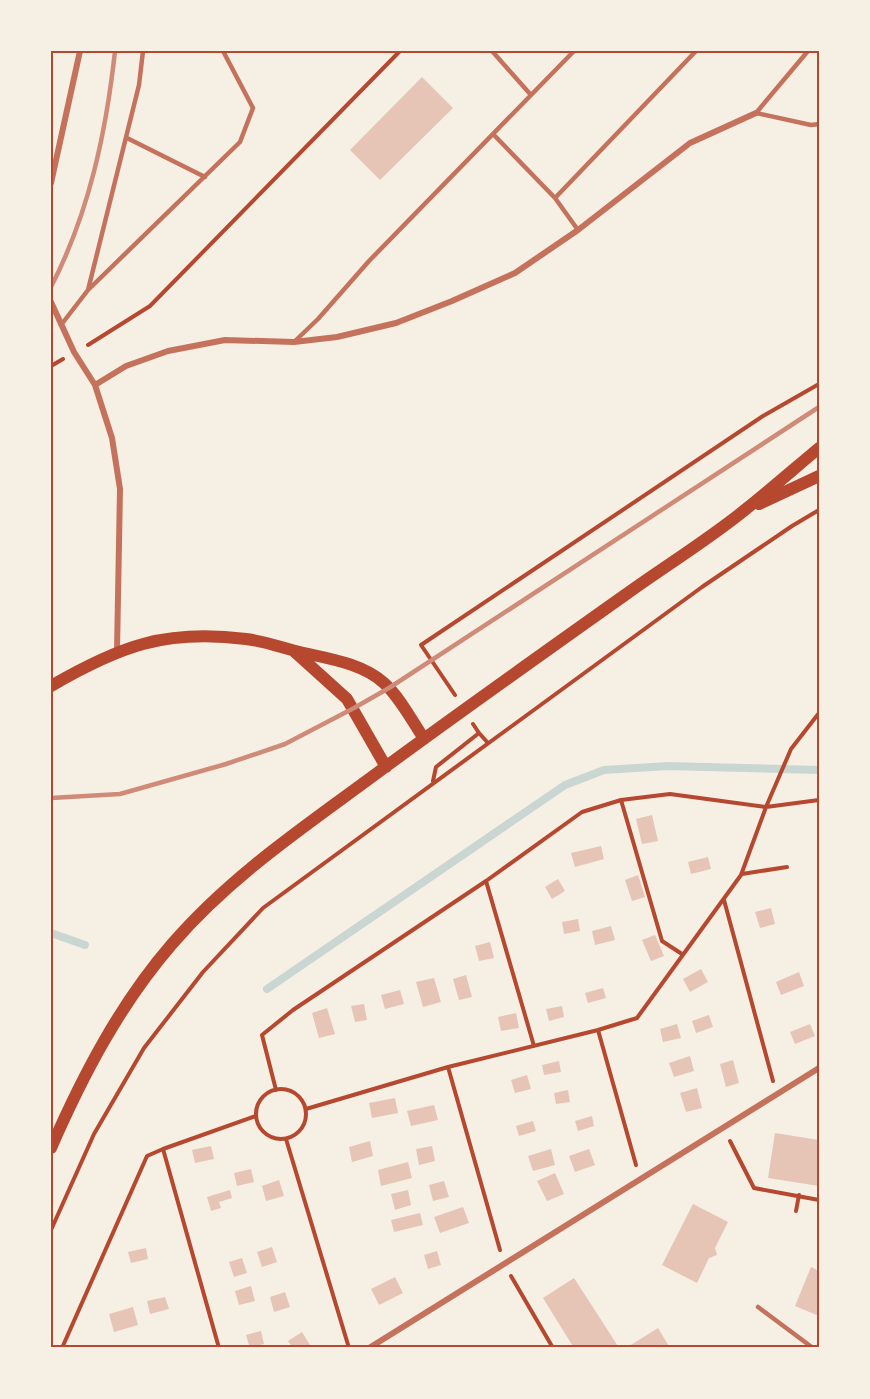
<svg xmlns="http://www.w3.org/2000/svg" width="870" height="1399" font-family="Arial,sans-serif">
<style>
.lines{fill:none;stroke-linecap:round;stroke-linejoin:round}
.stream{stroke:#c9d6d2;stroke-width:8}
.building{fill:#e6c5b7}
.path{stroke:#b5482f;stroke-width:4}
.service{stroke:#c5725c;stroke-width:4.5}
.minor{stroke:#c5725c;stroke-width:6}
.secondary{stroke:#b5482f;stroke-width:12}
.rail{stroke:#cf8b77;stroke-width:4.5}
.neatline{fill:none;stroke:#b5482f;stroke-width:2}
</style>
<rect width="100%" height="100%" fill="#f6efe4"/>
<g class="lines">
<path class="stream" d="M51 933 85 945
M267 989 565 785 604 770 668 766 819 770"/>
</g>
<path class="building" d="M422 77 453 108 380 180 350 150Z
M652 815 658 841 642 844 636 819Z
M601 846 604 859 575 867 571 853Z
M708 857 711 869 691 874 688 862Z
M638 875 645 897 632 901 625 880Z
M558 879 565 891 552 899 545 887Z
M771 908 775 924 760 928 755 912Z
M578 919 580 931 564 934 562 922Z
M611 926 615 940 595 945 592 931Z
M655 935 664 956 651 961 642 940Z
M490 942 494 958 479 961 475 946Z
M701 969 708 982 690 992 683 979Z
M799 972 804 986 781 995 776 982Z
M466 975 472 997 459 1000 453 979Z
M434 978 441 1002 423 1007 416 982Z
M603 988 606 998 588 1003 585 993Z
M400 990 404 1004 385 1009 381 995Z
M364 1004 367 1020 355 1022 351 1006Z
M562 1006 564 1017 549 1021 546 1009Z
M327 1008 335 1034 319 1038 312 1013Z
M516 1013 519 1028 501 1031 498 1017Z
M709 1015 713 1027 696 1033 692 1021Z
M677 1024 681 1038 663 1042 660 1029Z
M810 1024 815 1036 795 1044 790 1032Z
M690 1056 694 1071 674 1077 669 1063Z
M733 1060 739 1083 726 1087 720 1064Z
M559 1061 561 1072 544 1075 542 1065Z
M527 1075 531 1089 515 1093 511 1080Z
M697 1088 702 1108 686 1112 680 1093Z
M568 1090 570 1102 556 1104 554 1093Z
M395 1098 398 1113 372 1118 369 1103Z
M434 1105 438 1120 411 1126 407 1111Z
M592 1116 594 1126 578 1131 575 1121Z
M533 1121 536 1131 519 1136 516 1126Z
M775 1133 819 1140V1186L768 1178Z
M370 1141 373 1156 352 1162 349 1147Z
M211 1146 214 1159 195 1163 192 1150Z
M432 1146 435 1161 419 1165 416 1149Z
M551 1149 555 1165 533 1171 528 1156Z
M589 1149 595 1165 575 1172 569 1156Z
M408 1162 412 1178 381 1186 378 1170Z
M251 1169 254 1182 237 1186 234 1173Z
M555 1173 564 1194 547 1201 537 1181Z
M279 1180 284 1196 266 1201 262 1186Z
M444 1181 449 1197 433 1201 429 1185Z
M230 1190 232 1198 219 1202 221 1208 211 1211 207 1197Z
M408 1190 411 1205 395 1210 391 1194Z
M693 1204 728 1222 715 1248 717 1255 709 1258 697 1283 662 1265Z
M463 1207 469 1223 440 1233 434 1217Z
M420 1213 423 1225 394 1232 391 1220Z
M272 1247 277 1262 262 1267 257 1252Z
M146 1248 148 1259 131 1263 128 1252Z
M437 1251 441 1265 428 1269 424 1255Z
M242 1258 247 1273 234 1277 229 1262Z
M811 1267 819 1271V1316L795 1306Z
M395 1277 403 1293 379 1305 371 1289Z
M574 1278 598 1315 619 1348H574L543 1298Z
M251 1286 255 1301 239 1305 235 1291Z
M285 1292 290 1307 274 1312 270 1297Z
M165 1297 169 1309 150 1314 147 1301Z
M133 1307 138 1325 114 1332 109 1314Z
M658 1328 670 1348H626Z
M261 1331 264 1344 250 1348 246 1335Z
M302 1332 310 1345 305 1348H293L288 1341Z"/>
<g class="lines">
<path class="path" d="M88 345 150 306 400 51
M51 366 63 359
M455 695 421 645 763 416 819 384
M479 733 488 743
M433 781 436 767 479 733 473 724
M621 800 662 941 682 954
M742 874 787 867
M486 881 534 1046
M724 900 773 1081
M598 1030 636 1165
M448 1067 500 1250
M256 1114a25 25 0 1 1 50 0a25 25 0 1 1-50 0Z
M276 1090 262 1035 293 1010 486 881 582 812 621 800 670 794 766 807 819 800
M306 1109 448 1067 598 1030 637 1018 741 875 766 807 791 749 819 713
M286 1139 349 1348
M730 1141 754 1188 819 1200
M796 1211 799 1195
M51 1230 94 1134 144 1048 203 972 263 908 702 587 792 526 819 510
M511 1276 553 1348
M62 1348 147 1156 163 1149
M219 1348 163 1149 256 1116"/>
<path class="service" d="M492 51 531 95
M808 51 756 113 811 125 819 124
M493 134 555 198 578 230
M127 138 205 177
M555 198 696 51
M88 290 240 142 253 108 223 51
M61 325 88 290 139 85 143 51
M294 342 318 319 369 261 574 51
M758 1307 813 1348"/>
<path class="minor" d="M51 183 80 51
M51 302 74 352 95 385 112 438 120 489 117 651
M95 385 126 366 168 351 225 340 294 342 337 337 396 323 452 301 515 273 578 230 690 143 756 113
M369 1348 819 1068"/>
<path class="secondary" d="M759 504 819 476
M295 652 347 699 386 767
M51 686C120 646 165 629 246 639 265 641 285 649 304 653 331 659 363 664 384 683 399 696 413 722 424 739
M51 1148C83 1075 120 1004 172 944 234 872 313 821 388 765 467 707 546 651 625 595 665 566 708 540 746 509 771 489 795 468 819 448"/>
<path class="rail" d="M51 287C89 213 106 133 115 51
M51 798 120 794 226 764 285 744 354 708 389 688 819 407"/>
</g>
<rect width="870" height="1399" fill="none" stroke="#f6efe4" stroke-width="105"/>
<rect x="52" y="52" width="766" height="1294" class="neatline"/>
</svg>
